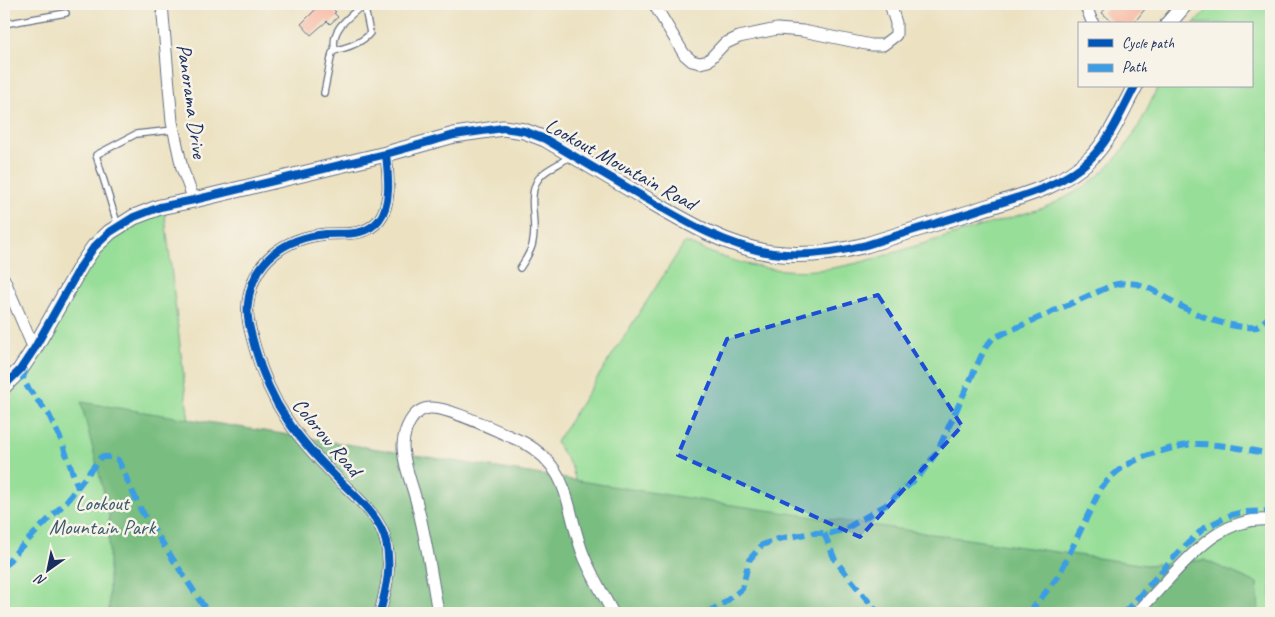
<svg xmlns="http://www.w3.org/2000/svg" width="1275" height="617" font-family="Caveat,sans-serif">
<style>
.green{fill:#97de98;stroke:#59867b}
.forest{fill:#79bd80;stroke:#4a766f}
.building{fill:#f8ae97}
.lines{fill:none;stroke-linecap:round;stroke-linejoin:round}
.lane-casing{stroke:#646e81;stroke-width:8}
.street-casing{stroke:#646e81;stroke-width:13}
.secondary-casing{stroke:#646e81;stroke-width:17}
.lane{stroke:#fff;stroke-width:5.5}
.street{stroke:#fff;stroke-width:11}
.secondary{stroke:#fff;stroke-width:15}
.quiet{stroke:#3b9de6;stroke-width:6;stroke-dasharray:12 6;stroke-linecap:butt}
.cycleway-casing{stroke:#f7f3e8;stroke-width:11}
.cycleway{stroke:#0057b8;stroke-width:8}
.marked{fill:#1d4ed8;fill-opacity:0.2;stroke:#1d4ed8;stroke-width:4;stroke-dasharray:10 6;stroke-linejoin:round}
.labels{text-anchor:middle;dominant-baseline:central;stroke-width:5;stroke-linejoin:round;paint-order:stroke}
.street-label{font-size:21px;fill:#1b2f5e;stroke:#f7f3e8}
.park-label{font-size:21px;fill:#3a5b6c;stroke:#f7f3e8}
</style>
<rect width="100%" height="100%" fill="#f7f3e8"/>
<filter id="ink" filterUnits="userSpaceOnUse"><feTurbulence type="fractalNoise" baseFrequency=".02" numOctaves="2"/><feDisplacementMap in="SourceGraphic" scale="10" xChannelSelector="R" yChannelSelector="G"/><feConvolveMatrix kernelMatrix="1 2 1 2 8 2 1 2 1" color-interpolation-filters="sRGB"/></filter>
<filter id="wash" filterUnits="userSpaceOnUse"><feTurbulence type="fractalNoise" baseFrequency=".0096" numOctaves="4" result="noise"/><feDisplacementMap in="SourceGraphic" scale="20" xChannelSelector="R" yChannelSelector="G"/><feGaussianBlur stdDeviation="1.12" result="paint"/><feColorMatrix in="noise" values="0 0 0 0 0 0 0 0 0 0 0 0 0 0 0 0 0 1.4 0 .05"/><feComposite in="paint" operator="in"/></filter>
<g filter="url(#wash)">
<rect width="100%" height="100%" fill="#ece2c2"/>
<path class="green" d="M1214 4H1271V613H630L594 548 572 468 556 442 685 242C718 256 748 268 784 270 832 274 877 258 922 244 962 232 1003 220 1043 208 1107 181 1131 148 1158 86H1251V24H1193Z
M164 207 211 613H4V386L96 250 129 223Z"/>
<path class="forest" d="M81 402 712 502 1146 565 1204 560 1257 583 1259 613H109V513Z"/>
<g id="blocks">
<path class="building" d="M321 4H328L336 12 334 13 338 17 330 24 327 21 311 35 301 24Z
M1109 4H1149L1133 24H1115L1102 13Z"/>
</g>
</g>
<g filter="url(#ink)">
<use href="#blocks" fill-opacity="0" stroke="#646e81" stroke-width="1"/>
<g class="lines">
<g class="lane-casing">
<path id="lane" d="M4 24 66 13
M335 50C330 29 349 17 364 4
M324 93 332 53C336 49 339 50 344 48 352 46 365 40 370 33L364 4
M118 226 96 155 136 134 174 130
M520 268C525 260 532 251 533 241 537 222 528 201 536 183 542 169 561 165 571 155"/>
</g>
<g class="street-casing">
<path id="street" d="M162 4 172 122 182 168 194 200
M654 4 684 54 692 61 700 63 708 61 724 44 739 37 777 29 803 31 871 45H883L896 35V23L890 4
M1085 4 1093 24
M4 279 34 349
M380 613C386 589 392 567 386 542 380 516 357 498 339 480 297 438 271 406 255 348 251 333 246 318 248 303 253 260 285 238 326 234 345 233 365 237 379 220 392 204 388 174 386 154
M438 613C432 578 427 543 418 508 414 488 403 466 403 445 404 430 412 409 430 408 448 406 503 434 523 442 574 470 565 512 585 559 593 577 603 595 613 613
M1137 613C1149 600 1161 587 1174 573 1200 545 1229 516 1271 520"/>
</g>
<g class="secondary-casing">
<path id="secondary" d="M1168 24 1185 4
M4 386 20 370 34 349 81 266 94 247 110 232 134 217 160 207 194 200 386 154 454 135 503 128 524 131 545 139C577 158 608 176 640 195 681 219 724 246 772 253 804 257 835 253 866 245 902 234 939 222 975 211 1013 198 1059 189 1089 160 1110 140 1121 112 1135 86"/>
</g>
<use href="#lane" class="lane"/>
<use href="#street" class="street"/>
<use href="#secondary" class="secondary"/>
<path class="quiet" d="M25 368 23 379 28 388 49 415 62 442 78 488
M824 533 835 560 878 613
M4 567 17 551 66 502 101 457H111L118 460 141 510 208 613
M706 613 724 603 742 589 749 560 762 545 778 539 812 533H832L845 529 886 505 920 475 937 452 985 348 993 338 1113 285C1142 279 1151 289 1175 303 1198 316 1229 329 1257 327L1268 318 1271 314
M1029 613 1058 577 1101 488C1120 465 1137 458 1165 450 1176 447 1187 444 1199 444 1223 444 1248 450 1271 454
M1124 613 1180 551 1204 528 1231 515 1244 512 1271 511"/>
<g class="cycleway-casing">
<path id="cycleway" d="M4 386 20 370 34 349 81 266 94 247 110 232 134 217 160 207 194 200 386 154 454 135 503 128 524 131 545 139C577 158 608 176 640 195 681 219 724 246 772 253 804 257 835 253 866 245 902 234 939 222 975 211 1013 198 1059 189 1089 160 1110 140 1121 112 1135 86
M380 613C386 589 392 567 386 542 380 516 357 498 339 480 297 438 271 406 255 348 251 333 246 318 248 303 253 260 285 238 326 234 345 233 365 237 379 220 392 204 388 174 386 154"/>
</g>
<use href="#cycleway" class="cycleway"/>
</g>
</g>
<path class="marked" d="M878 295 962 426 860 537 678 455 727 339Z"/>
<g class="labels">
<g class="street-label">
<text transform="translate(192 101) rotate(82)">Panorama Drive</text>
<text transform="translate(621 164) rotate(29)">Lookout Mountain Road</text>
<text transform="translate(327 437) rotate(50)">Colorow Road</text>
</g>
<g class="park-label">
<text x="102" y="503">Lookout<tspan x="102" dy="24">Mountain Park</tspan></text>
</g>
</g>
<rect width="1275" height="617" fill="none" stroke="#f7f3e8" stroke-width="20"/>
<rect x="1078" y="22" width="175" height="65" fill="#f7f3e8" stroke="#9fa5b1"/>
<rect x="1088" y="39" width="25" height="8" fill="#0057b8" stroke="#9fa5b1"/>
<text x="1122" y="48" font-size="15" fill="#1b2f5e">Cycle path</text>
<rect x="1088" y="64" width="25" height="8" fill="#3b9de6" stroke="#9fa5b1"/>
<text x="1122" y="72" font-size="15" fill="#1b2f5e">Path</text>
<g transform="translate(48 570) rotate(213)" stroke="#f7f3e8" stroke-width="4" paint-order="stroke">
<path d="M0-4L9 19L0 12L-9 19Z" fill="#1b2f5e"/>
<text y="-8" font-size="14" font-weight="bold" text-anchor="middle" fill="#1b2f5e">N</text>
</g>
</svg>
